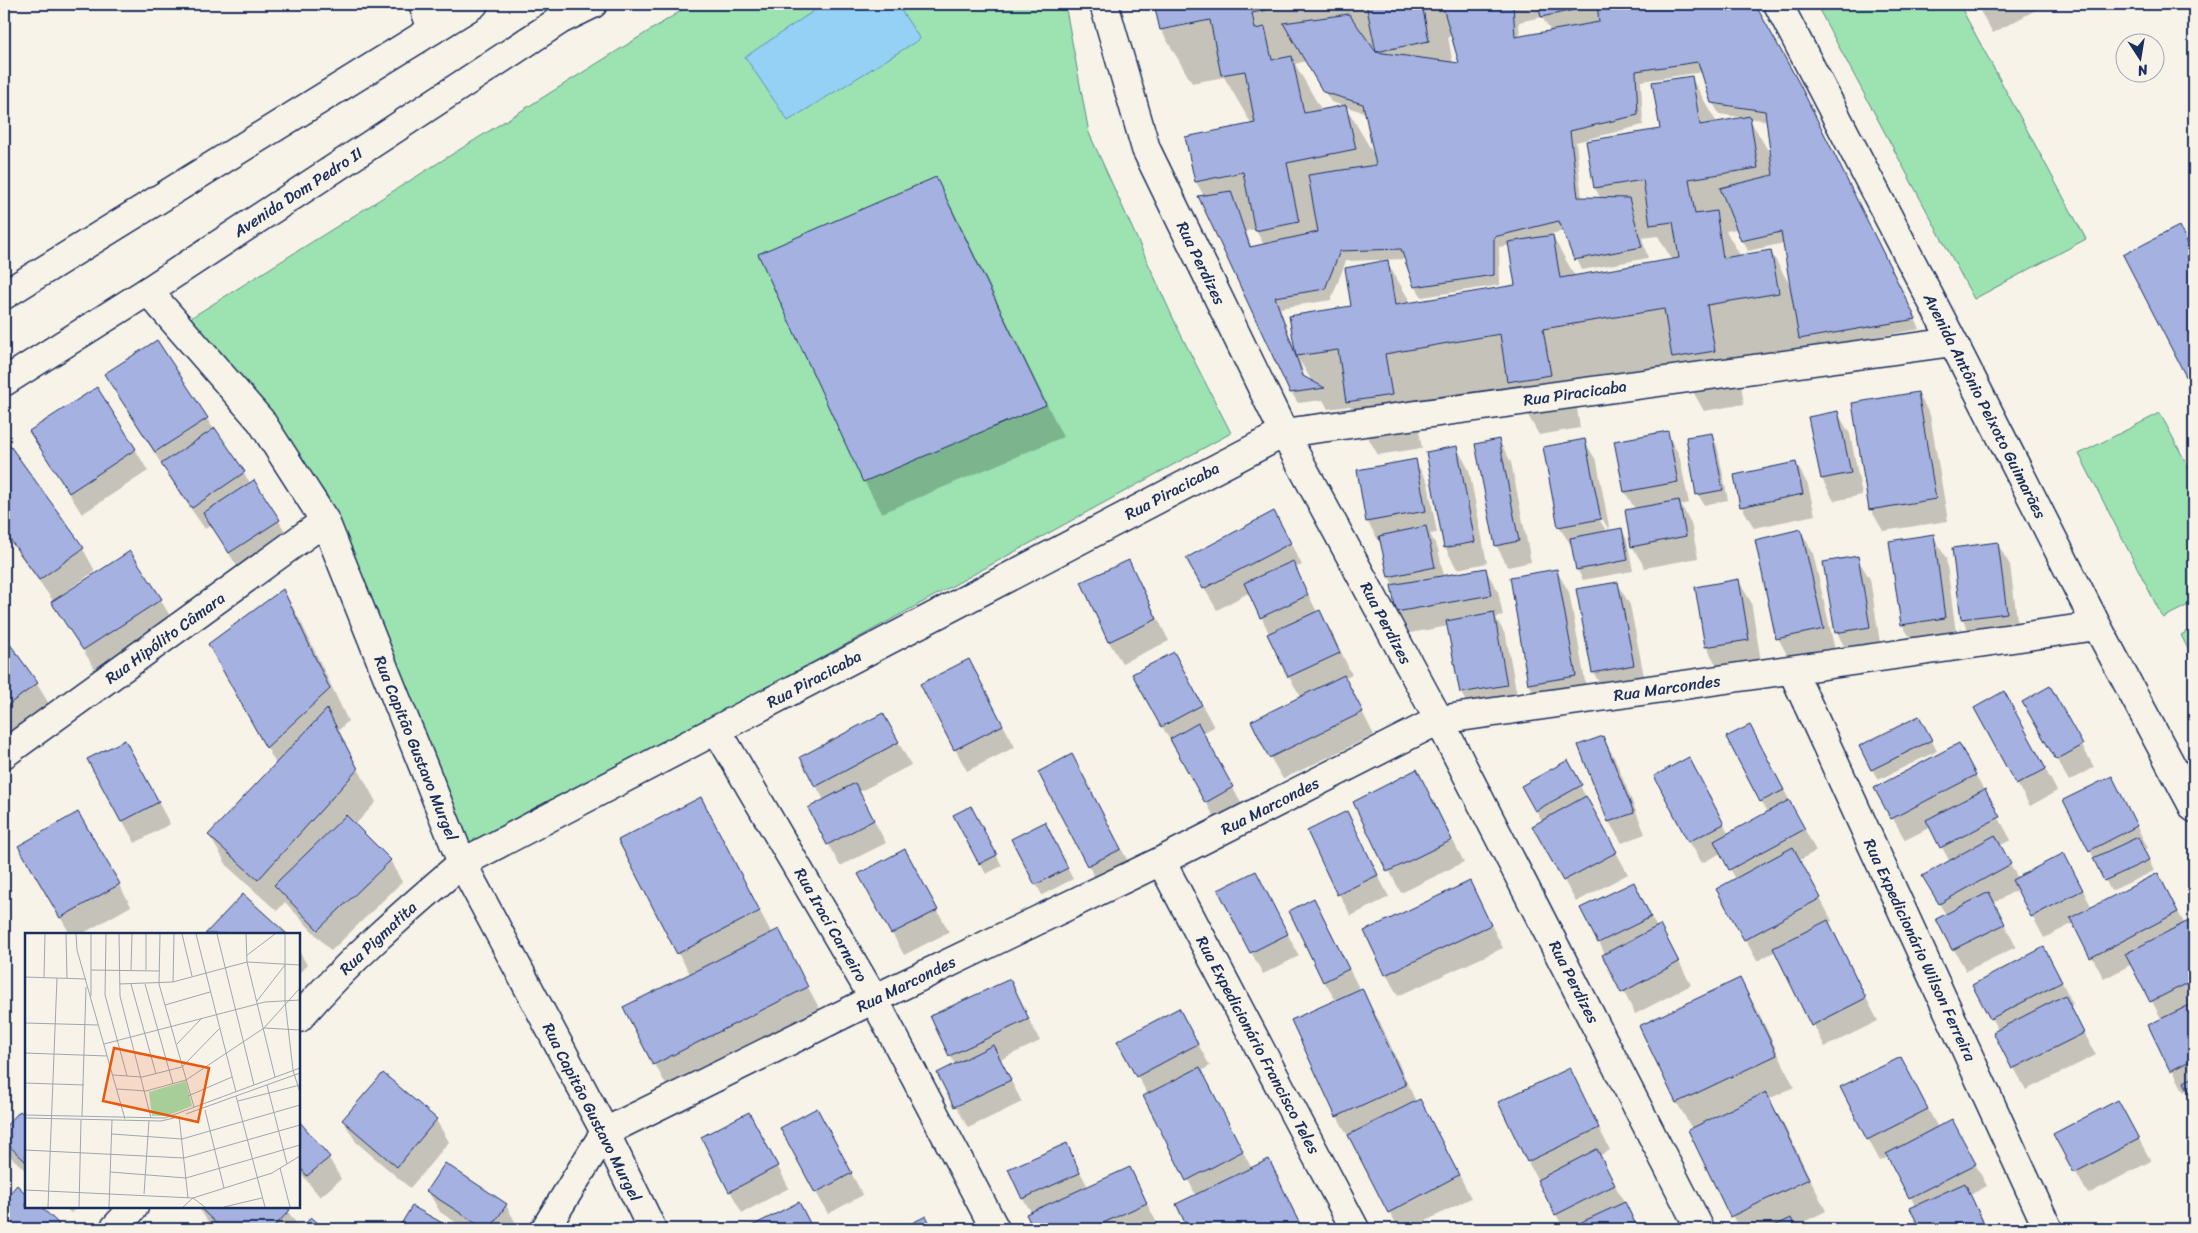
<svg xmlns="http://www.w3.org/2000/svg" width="2198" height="1233" font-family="Sriracha,sans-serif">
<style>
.green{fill:#9ce3b1;stroke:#5c8988}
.water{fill:#94d1f4;stroke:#6490b8}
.shadow{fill:#0003;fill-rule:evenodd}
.building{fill:#a5b1e1;stroke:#1b2f5e}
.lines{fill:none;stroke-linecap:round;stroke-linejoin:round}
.minor-casing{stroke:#1b2f5e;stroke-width:31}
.major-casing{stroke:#1b2f5e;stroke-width:31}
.minor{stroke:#f7f3e8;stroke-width:28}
.major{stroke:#f7f3e8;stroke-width:28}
.labels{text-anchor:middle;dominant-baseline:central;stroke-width:5;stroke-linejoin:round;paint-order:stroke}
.street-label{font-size:16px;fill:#1b2f5e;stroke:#f7f3e8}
.inset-road{fill:none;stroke:#9fa5b1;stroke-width:1}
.view{fill:#e8590c;fill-opacity:0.15;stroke:#e8590c;stroke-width:2.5}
.inset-edge{fill:none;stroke:#1b2f5e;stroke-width:2.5}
</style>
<rect width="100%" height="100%" fill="#f7f3e8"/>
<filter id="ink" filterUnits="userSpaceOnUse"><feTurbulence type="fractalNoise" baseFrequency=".02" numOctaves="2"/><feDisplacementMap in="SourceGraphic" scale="10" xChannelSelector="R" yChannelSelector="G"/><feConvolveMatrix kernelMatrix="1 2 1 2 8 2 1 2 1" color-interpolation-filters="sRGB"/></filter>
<g filter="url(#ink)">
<path class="green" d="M692 4H1065L1089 133 1178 329 1231 433 464 854 327 495 189 319Z
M1816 4H1959L2086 239 1974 299Z
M2160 413 2194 478V602L2163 618 2079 454Z
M2194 628V661L2181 635Z"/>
<path class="water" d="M824 4H897L920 39 788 121 745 57Z"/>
<path class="shadow" d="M1155 4H1753L1805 95 1920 329 1806 349 1805 347 1737 358 1744 404 1704 411 1678 365 1573 383 1580 428 1539 435 1514 390 1415 407 1422 448 1378 455 1350 406 1328 409 1323 400 1298 403 1291 392 1204 196 1196 182 1252 125 1224 77 1192 83 1161 30ZM1542 17 1551 32 1520 37 1519 22ZM1452 36 1461 64H1453L1448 37ZM1376 47 1378 58 1371 48ZM1306 61 1331 102 1344 106 1322 111 1295 64ZM1703 72 1713 103 1719 114 1746 118 1717 123 1691 77 1662 130 1587 142 1595 188 1601 199H1582L1576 142 1643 125 1641 81ZM1346 107 1367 113 1376 158ZM1749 118 1768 121 1773 159ZM1255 229 1264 245 1252 248 1246 231ZM1737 229 1748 251 1784 243 1791 287 1771 252 1741 257 1726 231ZM1564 231 1582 270 1648 258 1642 238 1658 236 1672 260 1575 276 1551 234ZM1510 245 1517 286 1411 303 1387 262 1353 307 1295 350 1280 308 1331 300 1346 261 1406 259 1415 286 1422 297 1500 285 1499 247ZM1300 361 1313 383 1305 379Z
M1976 4H2047L1993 33Z
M935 179 953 210 1063 437 882 513 864 481Z
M2179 227 2194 254V389L2125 255Z
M1918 393 1930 415 1948 521 1883 531 1871 510Z
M119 396 207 419 251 484 279 521 291 542 242 574 211 525 205 529 175 486Z
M1837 412 1850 434 1862 495 1834 501 1822 479 1809 418Z
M1667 433 1679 455 1689 503 1681 505 1691 523 1698 558 1645 568 1632 546 1635 509 1625 492 1616 442Z
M1711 434 1717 445 1728 500 1704 505 1698 494Z
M1499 440 1511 462 1531 562 1508 567 1496 545Z
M1584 440 1597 462 1610 532 1621 529 1627 540 1633 571 1583 580 1577 569 1573 548 1559 527 1545 448ZM1599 513 1610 532H1607L1596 514Z
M8 444 83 549 95 571 64 593 66 595 160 599 173 621 96 671 54 602 4 533V447Z
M1457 448 1469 470 1487 563 1457 569 1445 547Z
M135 449 148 471 82 514 43 453Z
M1415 461 1428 483 1437 533 1430 534 1438 549 1444 576 1485 569 1498 591 1503 616 1496 618 1506 636 1519 706 1474 715 1461 693 1449 626 1410 633 1398 612 1394 586 1389 577 1382 543H1380L1367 521Z
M1796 463 1808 485 1815 515 1754 528 1742 507Z
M1801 531 1813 553 1835 650 1790 660 1778 638Z
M1286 534 1302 565 1295 568 1317 612H1319L1332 633 1352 675 1345 678 1374 735 1283 779 1270 757 1301 697 1289 677 1250 592 1217 610 1204 588Z
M1933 536 1946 558 1957 640 1915 646 1902 624Z
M1997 543 2010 565 2019 635 1974 640 1962 618Z
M1857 558 1870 579 1881 649 1849 655 1837 633 1824 563Z
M1129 562 1169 641 1122 663 1109 642 1082 583Z
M1556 570 1569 592 1588 698 1542 706 1529 684 1511 578Z
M1738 580 1751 602 1761 661 1718 668 1706 646Z
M1617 583 1630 605 1646 686 1606 694 1593 672Z
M283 591 301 622 348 721 338 731 376 802 355 825 390 860 402 882 331 951 285 902 277 911 228 867 209 835 276 764 210 644Z
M4 638 37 684 61 724 4 766Z
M969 661 1015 747 967 771 955 749Z
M1186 675 1214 727 1202 733 1245 810 1218 824 1176 747 1174 748 1162 726Z
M2049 688 2094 767 2069 781 2024 702Z
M2016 715 2057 791 2030 806 2017 784Z
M1925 728 1937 751 1878 780 1860 747Z
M895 736 911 765 859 792 886 843 840 866 828 844 824 800 801 758Z
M1603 737 1615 759 1645 834 1622 843 1609 822 1580 746Z
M1762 748 1816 851 1800 860 1832 921 1828 923 1878 1021 1825 1047 1776 951 1757 961 1718 889 1736 879 1721 853 1702 863 1689 841 1701 780 1729 835 1768 813 1761 801Z
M1072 755 1133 871 1100 887 1088 865Z
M89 760 137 763 170 824 135 843Z
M1567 762 1628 874 1576 902 1534 826 1542 821 1523 786Z
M1971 767 2011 840 1999 846 2018 878 2076 876 2092 908 2170 896 2185 925 2194 920V1099L2189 1089 2184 1092 2150 1026 2162 1020 2132 964 2104 979 2074 923 2044 938 2018 889 1994 903 2016 947 1966 971 1937 919 1946 915 1924 877 1950 862 1931 827 1905 840 1876 788Z
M1417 771 1464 862 1401 893 1354 803Z
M2111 778 2148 848 2144 850 2154 871 2111 891 2090 850Z
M700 798 772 934 778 931 825 1019 672 1096 625 1008 691 975 678 953Z
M78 813 131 906 82 934H70L20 846Z
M1346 813 1389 897 1351 916 1339 894Z
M977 818 1002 866 986 874 980 863Z
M1050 835 1073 879 1042 895 1036 884Z
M917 872 949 932 904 955 860 875Z
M1256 873 1299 956 1263 974 1251 952Z
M1470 883 1503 948 1398 996 1386 974Z
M1633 883 1657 928 1660 927 1672 948 1691 985 1635 1014 1582 908Z
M243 896 285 934H207Z
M1314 900 1360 990 1380 1022 1416 1102 1432 1122 1471 1198 1410 1229H1399L1337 1116 1336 1001 1324 981Z
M299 951 307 965 299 973Z
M2056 971 2073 1004 2070 1006 2096 1055 2026 1090 1995 1032 1998 1030 1973 986Z
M1740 979 1758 1011 1794 1087 1769 1099 1784 1125 1826 1211 1794 1227 1796 1229H1739L1689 1130 1692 1129 1677 1103 1640 1026Z
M1009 981 1040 1041 1000 1060 1022 1102 968 1128 939 1073 955 1065 932 1017Z
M1191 1031 1210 1066 1201 1071 1252 1169 1268 1161 1304 1229H1189L1178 1205 1196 1196 1148 1095 1119 1042Z
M1570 1069 1610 1150 1599 1156 1639 1229H1564L1528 1162 1500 1103Z
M383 1075 436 1120 449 1142 410 1188 356 1142 343 1120Z
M1913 1080 1938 1128 1964 1143 1987 1186 1970 1195 1988 1229H1921L1912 1209 1916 1207 1889 1157 1880 1161 1868 1139Z
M2118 1101 2151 1161 2088 1194 2055 1135Z
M20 1113 26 1118V1171L11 1157 4 1143V1130Z
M299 1123 329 1158 341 1179 320 1197 299 1171Z
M829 1132 863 1195 828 1214 816 1192Z
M761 1135 789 1188 742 1213 702 1138Z
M1066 1145 1088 1187 1129 1169 1158 1225 1149 1229H1035L1028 1215 1032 1213 1023 1199Z
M17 1187 26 1195V1207H39L61 1229H5L4 1201Z
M428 1191 506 1205 518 1227 517 1229H466L440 1212Z
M798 1204 813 1229H748Z
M64 1207H77L71 1213Z
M198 1207H285L300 1229H213Z
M413 1207 450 1229H400Z"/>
<path class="building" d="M1154 4H1297L1252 13 1255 29 1265 27 1272 60 1292 56 1304 113 1346 105 1356 149 1287 163 1299 222 1255 231 1243 172 1195 182 1185 137 1255 123 1245 71 1221 75 1210 20 1160 30Z
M1366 4H1422L1429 41 1376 52Z
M1442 4H1513L1515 37 1599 22 1597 4H1755L1799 83 1916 319 1799 339 1781 232 1741 241 1720 188 1773 175 1765 111 1711 103 1698 62 1636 71 1638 115 1570 131 1578 197 1629 198 1642 247 1574 260 1559 221 1494 237V275L1414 287 1401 249 1340 251 1325 289 1275 297 1303 376 1325 388 1290 393 1198 196 1231 191 1250 247 1318 232 1308 175 1376 165 1363 104 1323 92 1283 23 1349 14 1376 52 1459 63Z
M1538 4H1578L1579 9 1541 17Z
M1692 76 1700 125 1750 116 1758 168 1689 179 1695 214 1716 211 1723 258 1771 250 1779 293 1707 305 1715 351 1672 358 1664 309 1543 329 1551 375 1507 382 1500 334 1385 354 1392 395 1346 402 1338 350 1296 356 1289 316 1351 306 1345 268 1388 260 1395 305 1515 285 1508 242 1553 235 1560 278 1679 258 1673 222 1650 225 1643 180 1594 188 1586 141 1660 129 1652 82Z
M936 177 1046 405 863 482 758 254Z
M2179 226 2194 255V392L2123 255Z
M157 340 208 418 155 452 104 374Z
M97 387 136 449 69 493 29 431Z
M1918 392 1936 499 1869 510 1852 403Z
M1838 411 1851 473 1821 479 1808 417Z
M215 428 245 472 192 508 161 464Z
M1668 431 1678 482 1624 492 1614 441Z
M1712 433 1723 490 1696 495 1686 437Z
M1499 439 1519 541 1495 546 1475 444Z
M1585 439 1601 519 1558 527 1543 447Z
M8 443 84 548 39 580 4 531V446Z
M1457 446 1475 542 1444 548 1426 452Z
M1416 459 1426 511 1366 522 1357 470Z
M1796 462 1803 494 1740 507 1734 475Z
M254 480 280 520 229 553 203 513Z
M1679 500 1686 536 1631 547 1625 510Z
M1274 511 1291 543 1203 589 1186 558Z
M1426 526 1435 567 1388 577 1379 536Z
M1622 528 1628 560 1576 570 1570 538Z
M1801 529 1824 629 1776 639 1755 540Z
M1934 534 1945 618 1901 625 1889 541Z
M1998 542 2007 613 1961 619 1952 548Z
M130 551 162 599 83 650 51 602Z
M1858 556 1870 627 1835 633 1823 562Z
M1129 560 1157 619 1108 642 1081 582Z
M1293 561 1308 595 1260 618 1244 583Z
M1486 568 1491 595 1396 612 1391 585Z
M1557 569 1576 676 1528 684 1510 577Z
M1739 579 1749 640 1705 647 1695 587Z
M1618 582 1634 665 1592 673 1576 589Z
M283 589 330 689 266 748 208 644Z
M1320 610 1340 653 1288 677 1267 634Z
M1494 612 1507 685 1460 693 1446 621Z
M4 636 38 683 4 708Z
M1174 652 1202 705 1161 727 1132 674Z
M969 659 1003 725 954 750 920 684Z
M1344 675 1363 712 1269 758 1251 721Z
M2050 686 2083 745 2056 760 2022 702Z
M2004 691 2046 769 2016 785 1974 708Z
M327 709 358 769 258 880 208 835Z
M883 713 899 742 815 787 800 757Z
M1919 716 1932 740 1871 770 1859 746Z
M1198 723 1233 787 1205 803 1170 739Z
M1750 725 1784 790 1760 802 1726 737Z
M1603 736 1634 813 1608 822 1578 745Z
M125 740 159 802 121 822 87 759Z
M1959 743 1976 775 1891 819 1874 788Z
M1072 754 1121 849 1087 866 1038 772Z
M1689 757 1724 824 1688 842 1654 776Z
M1568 760 1582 785 1535 811 1521 786Z
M1417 769 1452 840 1387 872 1353 802Z
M2112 776 2137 826 2089 851 2063 800Z
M855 783 874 820 827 845 808 808Z
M1985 789 2000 817 1940 848 1926 820Z
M1586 796 1617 852 1563 881 1532 826Z
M701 797 760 911 677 954 618 840Z
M1789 800 1805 829 1729 870 1714 841Z
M971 806 997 855 979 864 953 815Z
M1347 811 1378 875 1337 895 1307 831Z
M78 812 120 884 60 918 18 846Z
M346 815 391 860 318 930 274 885Z
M1045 822 1068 868 1035 885 1011 839Z
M1995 835 2011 864 1939 904 1922 876Z
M2138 837 2149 860 2104 881 2093 858Z
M1793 847 1821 898 1744 940 1716 889Z
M905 849 938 910 891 934 858 874Z
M2064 853 2083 890 2031 917 2012 880Z
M1256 871 1288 934 1250 953 1218 890Z
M2158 873 2178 912 2090 958 2070 918Z
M1470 881 1491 925 1385 975 1364 931Z
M1634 882 1651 917 1598 943 1580 908Z
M1989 892 2005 924 1952 950 1936 919Z
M243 894 287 934H205Z
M1314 898 1349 969 1323 982 1289 911Z
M2194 918V980L2150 1002 2125 954Z
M1828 920 1866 998 1811 1026 1773 948Z
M1660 925 1679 962 1621 993 1602 955Z
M779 929 808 987 653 1065 623 1007Z
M2044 947 2062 982 1990 1019 1972 985Z
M1740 978 1777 1055 1676 1103 1639 1026Z
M1010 979 1029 1019 949 1056 930 1016Z
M1362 988 1406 1085 1336 1117 1291 1020Z
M2065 995 2084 1033 2012 1069 1993 1032Z
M2194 1003V1059L2170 1071 2148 1025Z
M1179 1008 1198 1044 1136 1077 1117 1041Z
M993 1045 1011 1080 954 1107 937 1073Z
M1901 1057 1928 1109 1867 1140 1840 1087Z
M1200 1067 1243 1151 1186 1181 1143 1096Z
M1570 1068 1599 1128 1527 1162 1498 1102Z
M383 1073 437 1119 397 1167 342 1120Z
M2194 1077V1102L2184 1082Z
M1766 1092 1809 1179 1730 1217 1688 1130Z
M1420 1099 1459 1175 1388 1213 1348 1135Z
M2118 1100 2139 1139 2074 1173 2053 1134Z
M817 1108 852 1173 815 1193 780 1128Z
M20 1111 26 1116V1162L4 1141V1128Z
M749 1112 778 1166 729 1192 701 1137Z
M1952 1119 1976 1164 1909 1198 1886 1154Z
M299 1121 330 1157 307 1176 299 1166Z
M1067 1143 1080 1173 1022 1199 1008 1169Z
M1597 1149 1615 1185 1555 1215 1537 1180Z
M1269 1159 1302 1229H1188L1176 1204Z
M445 1163 507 1204 490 1229H485L426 1191Z
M1130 1167 1147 1203 1090 1229H1033L1026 1214Z
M1965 1183 1984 1224 1971 1229H1920L1910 1208Z
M17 1185 26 1194V1207H41L59 1224 54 1229H13L4 1221V1200Z
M799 1202 813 1229H746Z
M1625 1202 1638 1229H1578L1575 1225Z
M412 1206 453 1229H398Z
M199 1207H286L290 1210 272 1229H222Z
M926 1216 933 1229H900Z
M311 1217 325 1229H301Z
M1791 1218 1796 1229H1768Z"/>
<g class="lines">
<g class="minor-casing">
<path id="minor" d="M423 4 432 30
M1104 4 1146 149 1284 433 1439 720 1700 1229
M1778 4 1953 342 2097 626 2194 808
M148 291 261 421 325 521 462 863 605 1132 652 1229
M1792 670 2048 1229
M717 730 874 999 995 1229
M4 754 325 521
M1161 861 1355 1229
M299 1018C348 961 405 912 462 863L1284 433 1953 342
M114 1229 134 1207
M545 1229 605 1132 874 999 1161 861 1439 720 2097 626"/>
</g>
<g class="major-casing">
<path id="major" d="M4 295 474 4
M4 382 148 291 560 20 593 4"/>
</g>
<use href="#minor" class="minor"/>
<use href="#major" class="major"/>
</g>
</g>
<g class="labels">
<g class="street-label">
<text transform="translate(298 192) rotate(-33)">Avenida Dom Pedro II</text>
<text transform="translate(1201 263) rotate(64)">Rua Perdizes</text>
<text transform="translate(1575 393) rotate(-8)">Rua Piracicaba</text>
<text transform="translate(1985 406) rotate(63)">Avenida Antônio Peixoto Guimarães</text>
<text transform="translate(1172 491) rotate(-28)">Rua Piracicaba</text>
<text transform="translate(1386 623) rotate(62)">Rua Perdizes</text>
<text transform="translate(165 638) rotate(-36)">Rua Hipólito Câmara</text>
<text transform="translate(814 679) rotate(-28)">Rua Piracicaba</text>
<text transform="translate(1667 688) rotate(-8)">Rua Marcondes</text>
<text transform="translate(416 748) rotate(68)">Rua Capitão Gustavo Murgel</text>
<text transform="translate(1270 806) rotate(-27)">Rua Marcondes</text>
<text transform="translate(831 925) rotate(60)">Rua Irací Carneiro</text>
<text transform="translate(378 938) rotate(-43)">Rua Pigmatita</text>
<text transform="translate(1920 950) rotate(65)">Rua Expedicionário Wilson Ferreira</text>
<text transform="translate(1574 982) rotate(63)">Rua Perdizes</text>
<text transform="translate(906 984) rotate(-26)">Rua Marcondes</text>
<text transform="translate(1258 1045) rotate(62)">Rua Expedicionário Francisco Teles</text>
<text transform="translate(592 1112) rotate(63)">Rua Capitão Gustavo Murgel</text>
</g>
</g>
<g transform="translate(25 933)">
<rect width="275" height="275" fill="#f7f3e8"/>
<path d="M161 148 167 173 141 183H127L124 159Z" fill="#9ce3b1"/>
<path class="inset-road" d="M41 1 42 45M51 1 52 17 100 186M81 1 80 62 102 143M94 1 95 63 126 185M121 1V37M135 1 134 51 169 174M157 1 167 43M171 1 211 159M192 1 229 152M221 1 222 29 250 144M260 1V68L268 137 275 160M221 23 250 1M66 37 134 38M106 37 107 1M0 44 61 46M19 44 20 1M148 49 149 1M94 51 148 49 222 29 275 32M106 51 131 141M120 51 148 151M66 63V1M232 68 260 32M140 72 185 59M0 90 73 92M239 95 275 55M79 111 240 69 275 67M152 111 177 85M0 120 82 123M88 142 117 144 157 134 194 96M0 150 59 152M242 152 262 231M92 156 121 158 161 147 239 95 275 97M163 163 207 144M211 163 240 274M213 168 275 152M180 177 199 255M161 181 275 140M0 182 140 185 275 135M57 183 61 54M154 183 163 265M0 185 136 188 149 185M87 201 157 206 275 172M0 217 159 225 275 192M255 235 265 274M85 239 161 245 275 212M0 257 168 265 247 240 275 223M119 261 124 188M23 274 32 45M54 274 56 187M84 274 87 187M158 274 168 265 180 274M199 274 237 265"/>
<path class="view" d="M89 115 184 135 173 189 78 168Z"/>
<rect width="275" height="275" class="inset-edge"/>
</g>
<rect width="2198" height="1233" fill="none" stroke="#f7f3e8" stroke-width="20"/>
<rect x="10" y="10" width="2178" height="1213" fill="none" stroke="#1b2f5e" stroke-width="2" filter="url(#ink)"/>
<g transform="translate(2140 58) rotate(168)"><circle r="24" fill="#f7f3e8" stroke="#9fa5b1"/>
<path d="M0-4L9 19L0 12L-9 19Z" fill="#1b2f5e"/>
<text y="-8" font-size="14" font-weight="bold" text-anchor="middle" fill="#1b2f5e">N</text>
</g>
</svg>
